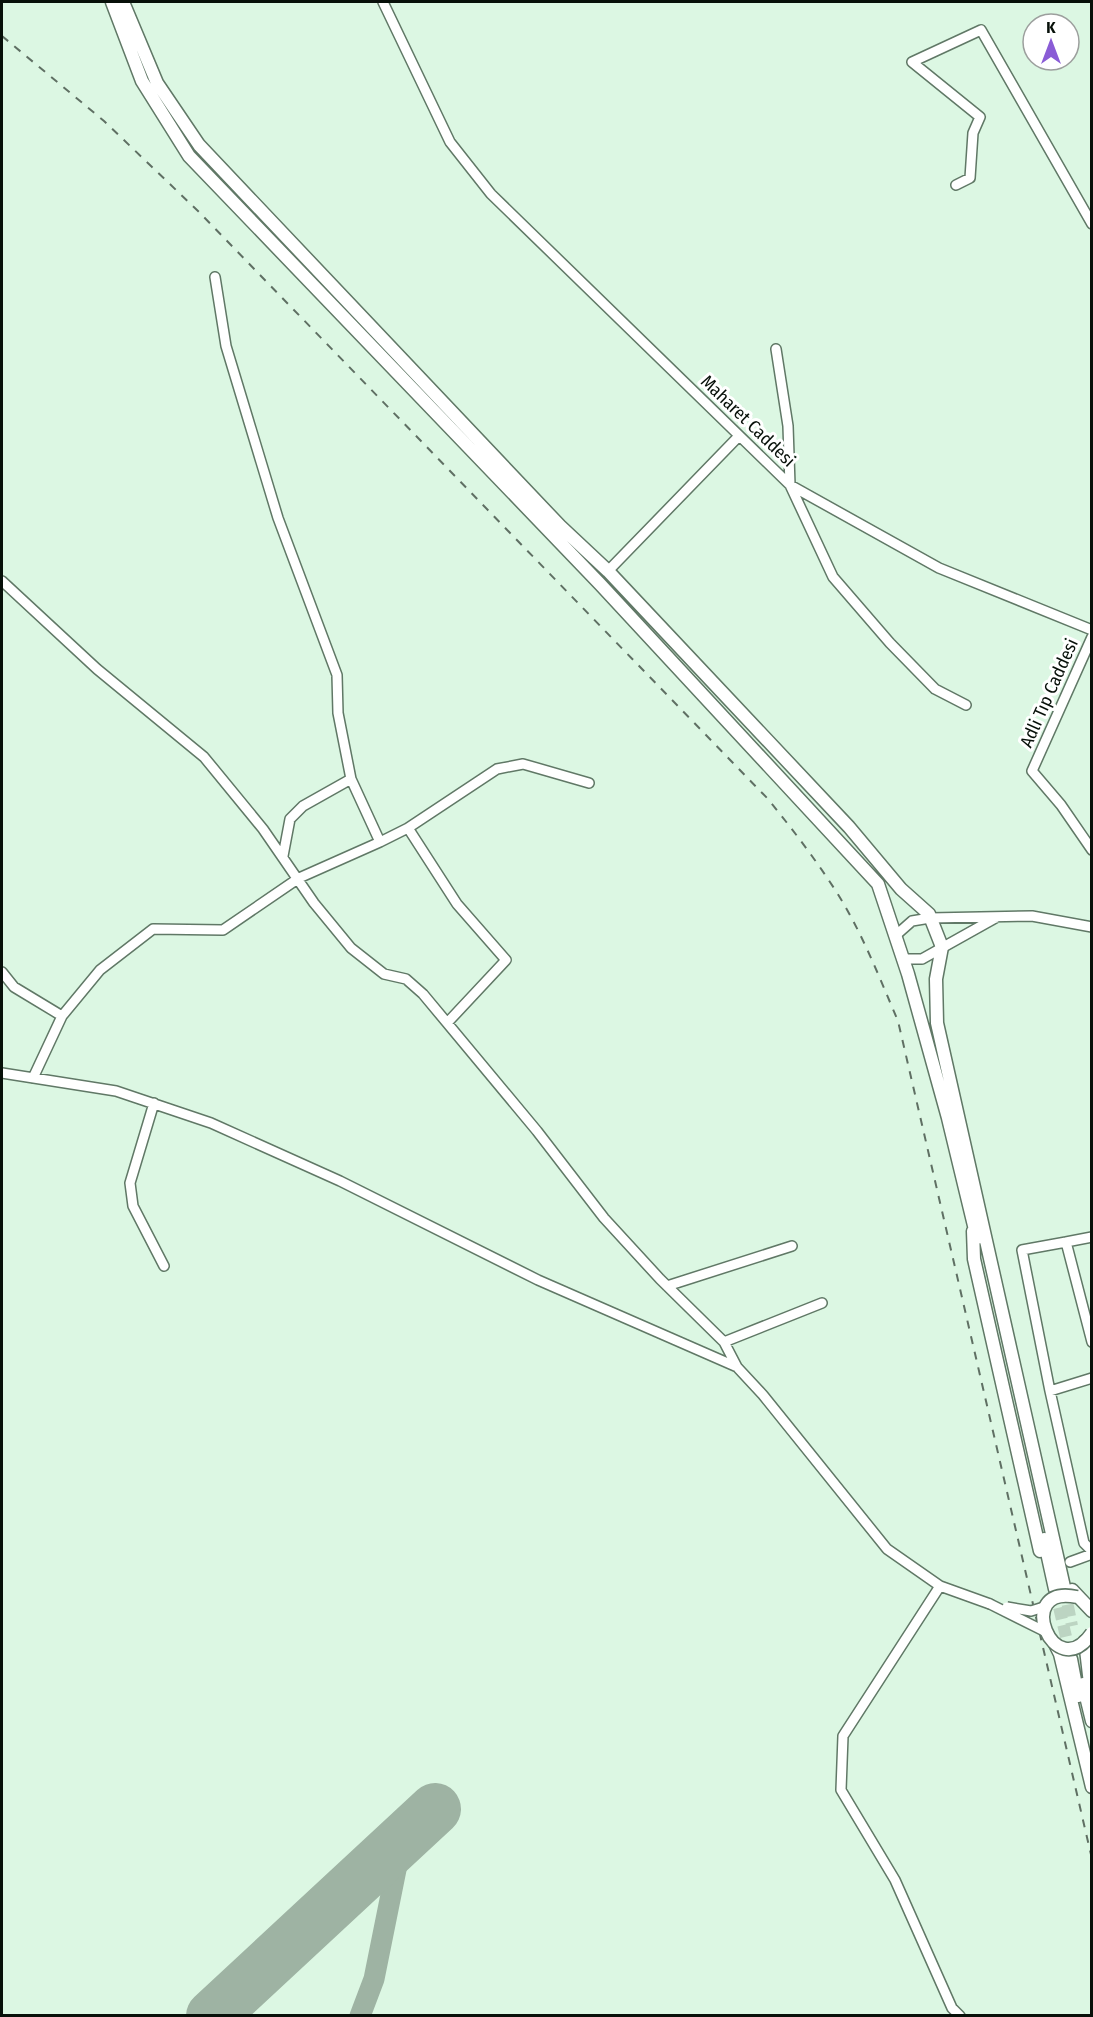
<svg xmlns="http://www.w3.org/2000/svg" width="1093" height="2017" font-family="'Fira Sans Condensed',sans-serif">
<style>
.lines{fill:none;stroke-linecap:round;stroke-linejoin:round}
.taxiway{stroke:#9eb3a3;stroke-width:21}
.runway{stroke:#9eb3a3;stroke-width:52}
.major-tunnel{stroke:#bcd4c2;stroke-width:12;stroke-dasharray:12 6;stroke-linecap:butt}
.minor-casing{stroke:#607866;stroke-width:12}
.major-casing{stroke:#607866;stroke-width:15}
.minor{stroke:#fff;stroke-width:9}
.major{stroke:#fff;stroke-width:12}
.rail{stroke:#5f6f63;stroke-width:2;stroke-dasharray:8 8;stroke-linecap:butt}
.minor-bridge-casing{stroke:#607866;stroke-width:12;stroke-linecap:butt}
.major-bridge-casing{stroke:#607866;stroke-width:15;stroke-linecap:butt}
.minor-bridge{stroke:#fff;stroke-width:9}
.major-bridge{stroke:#fff;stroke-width:12}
.labels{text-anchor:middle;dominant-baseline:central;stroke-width:6;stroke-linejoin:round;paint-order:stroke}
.street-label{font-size:18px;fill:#071009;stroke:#fff}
</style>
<rect width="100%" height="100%" fill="#dcf7e3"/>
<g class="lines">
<path class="taxiway" d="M360 2016 374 1979 402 1840"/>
<path class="runway" d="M212 2016 435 1809"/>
<path class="major-tunnel" d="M1064 1587 1072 1626
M1055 1590 1071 1658"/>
<g class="minor-casing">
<path id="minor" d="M383 2 450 142 491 194 790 485 939 568 1092 630
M956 185 970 178 973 133 980 117 912 62 981 30 1092 224
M776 349 788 426 790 485 833 577 890 643 935 689 966 705
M608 571 739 436
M2 581 97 669 204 757 263 829 314 903 351 948 384 974 406 979 423 994 537 1131 604 1218 660 1279 724 1342 737 1367
M1092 637 1032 771 1061 805 1092 850
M408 828 497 769 523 764 589 783
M380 842 408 828 457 904 506 960 448 1022
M283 856 290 819 303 806 351 779
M895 936 912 921 930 918 1032 916 1092 927
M902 959H922L997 917
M2 972 14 987 62 1016
M2 1073 116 1091 211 1123 340 1181 538 1280 737 1367 763 1395 887 1549 940 1586 990 1604
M33 1078 62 1016 100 970 153 929 223 930 299 878 380 842 351 779 338 713 337 675 278 518 226 346 215 277
M154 1103 130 1183 133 1206 164 1266
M1092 1237 1066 1242 1092 1342
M1066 1242 1022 1250 1050 1391 1084 1543 1092 1551
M667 1286 792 1246
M724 1342 822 1303
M1050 1391 1092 1378
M1070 1562 1092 1554
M940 1586 843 1736 841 1790 895 1880 952 2008 960 2016"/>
</g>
<g class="major-casing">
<path id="major" d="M112 2 142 81 189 156 600 584 878 884 908 974 948 1118 977 1238
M123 2 157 83 199 145 560 526 608 571 849 827 901 889 929 914 942 947 936 979 937 1023 1064 1587
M973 1231 974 1259 1040 1551
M1044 1539 1055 1589
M1072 1590 1092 1611
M1085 1641 1091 1692
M1055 1644 1060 1654 1092 1787
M1071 1659 1078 1696
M1083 1684 1092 1721"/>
</g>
<use href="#minor" class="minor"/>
<use href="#major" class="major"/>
<path class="rail" d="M2 36 104 121 198 211 768 799C793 830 817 861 839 896 863 935 880 979 898 1021L1092 1859"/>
<g class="minor-bridge-casing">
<path id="minor-bridge" d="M990 1604 1044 1631
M1007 1607 1031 1611 1047 1606"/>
</g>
<g class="major-bridge-casing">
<path id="major-bridge" d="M1077 1597C1012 1583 1054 1688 1092 1633"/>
</g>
<use href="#minor-bridge" class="minor-bridge"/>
<use href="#major-bridge" class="major-bridge"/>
</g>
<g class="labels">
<g class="street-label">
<text transform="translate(748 421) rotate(44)">Maharet Caddesi</text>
<text transform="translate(1049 693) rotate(-66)">Adli Tıp Caddesi</text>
</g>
</g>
<rect width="1093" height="2017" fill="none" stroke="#071009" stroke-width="6"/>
<g transform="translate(1051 42)"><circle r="28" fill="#ffffff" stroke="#9c9f9d" stroke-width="1.5"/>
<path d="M0-4.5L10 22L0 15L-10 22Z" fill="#8a5cd6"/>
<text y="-9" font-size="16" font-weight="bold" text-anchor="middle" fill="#071009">K</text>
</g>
</svg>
